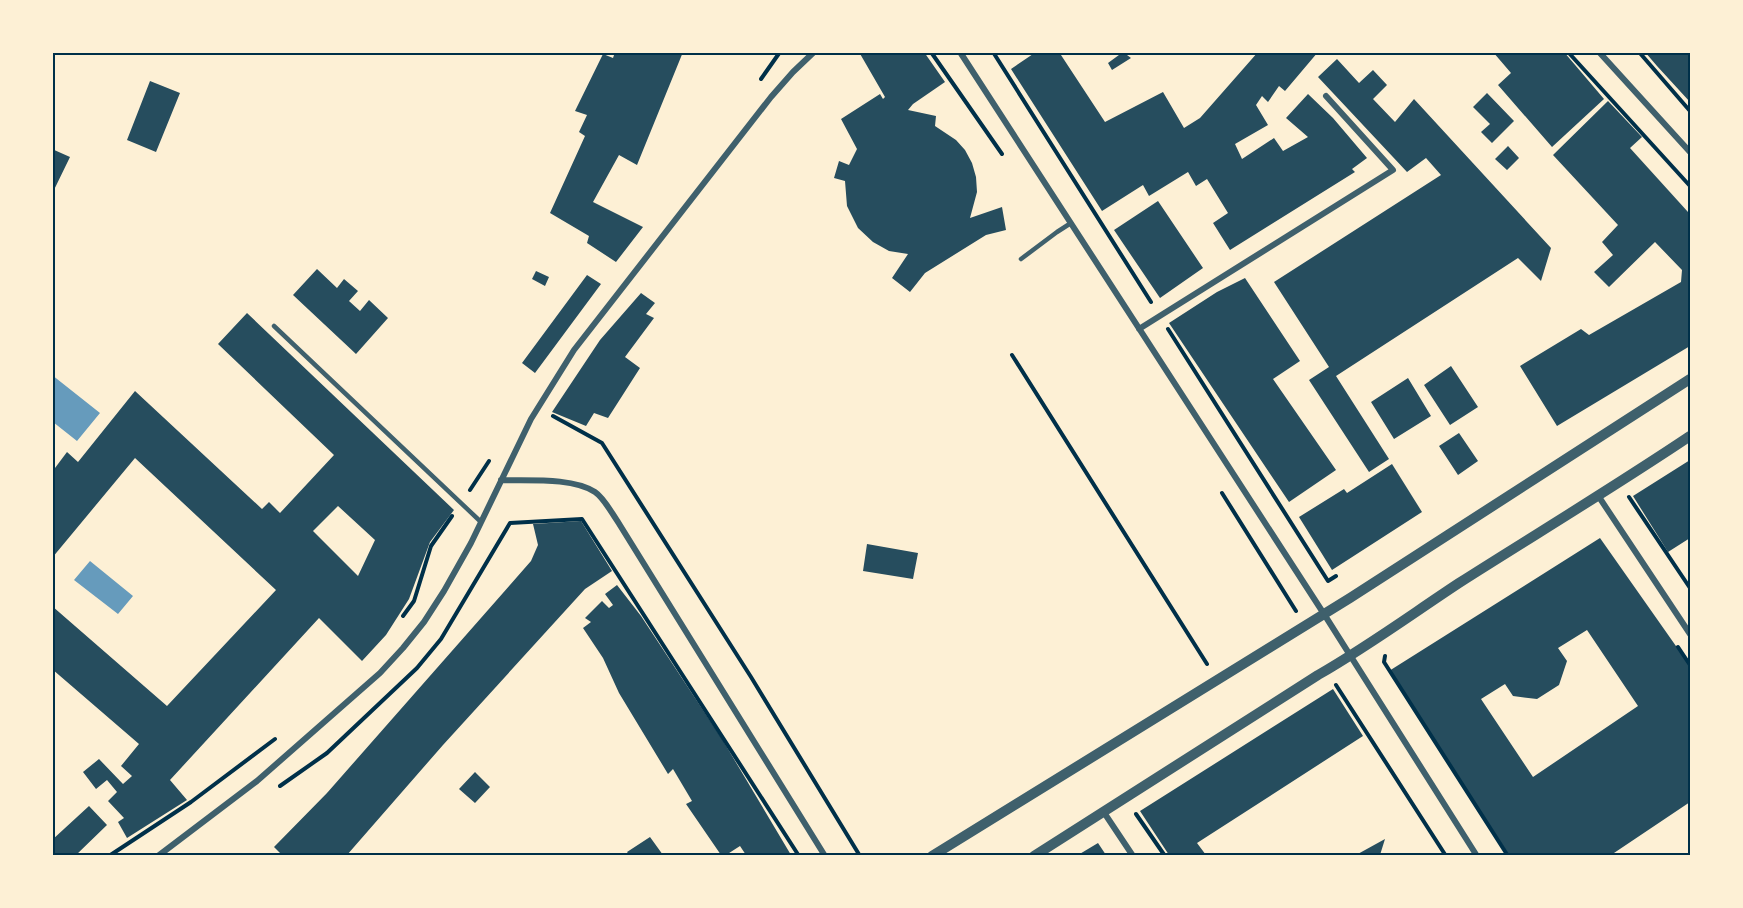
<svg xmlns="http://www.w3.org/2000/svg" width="1743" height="908" font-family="Overpass,sans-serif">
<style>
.water{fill:#669bbc}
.building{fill:#264d5e;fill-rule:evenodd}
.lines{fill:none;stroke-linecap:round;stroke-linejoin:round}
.path{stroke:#003049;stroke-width:4}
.service{stroke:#3f606c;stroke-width:4.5}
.minor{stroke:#3f606c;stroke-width:6}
.tertiary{stroke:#3f606c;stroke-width:10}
.neatline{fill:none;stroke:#003049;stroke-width:2}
</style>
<rect width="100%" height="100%" fill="#fdf0d5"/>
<path class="water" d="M52 375 100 413 77 441 53 422Z
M90 561 133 596 118 614 74 580Z"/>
<path class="building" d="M615 52H683L637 165 619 155 593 202 643 227 616 262 587 243 589 236 550 213 585 136 579 132 587 115 575 111 603 54 613 58Z
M859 52H924L945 82 913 104 908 110 936 116 935 126 956 140 965 150 972 163 976 177 977 192 970 218 1002 207 1006 230 986 235 925 273 910 292 892 278 908 254 889 251 873 242 858 228 847 206 845 181 834 178 839 161 849 165 857 149 841 119 880 94 883 99 885 97Z
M1036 52H1059L1105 122 1163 92 1184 128 1200 118 1258 52H1318L1285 91 1279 86 1268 102 1262 96 1256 105 1268 125 1235 144 1242 159 1274 138 1283 151 1308 137 1286 118 1308 94 1333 118 1367 158 1352 169 1355 172 1230 250 1213 223 1228 213 1207 179 1196 186 1188 172 1149 196 1143 185 1102 211 1011 69Z
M1123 52 1131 58 1112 70 1108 63Z
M1493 52H1564L1604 99 1552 147 1498 85 1511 73Z
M1645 52H1690V102L1657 66Z
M1337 59 1359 83 1373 70 1387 85 1373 99 1395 122 1414 99 1551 248 1541 281 1518 258 1336 376 1389 459 1369 472 1309 380 1329 367 1274 282 1441 175 1426 158 1407 172 1318 77Z
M150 81 180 93 156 152 127 140Z
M1487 93 1514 121 1492 143 1481 132 1490 124 1473 107Z
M1608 101 1642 137 1630 148 1688 212 1690 209V346L1557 426 1520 366 1581 329 1589 335 1681 282 1682 270 1655 242 1609 287 1594 272 1613 255 1602 242 1618 225 1553 155Z
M1508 146 1519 158 1507 170 1495 159Z
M52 149 70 157 52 194Z
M1158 201 1203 268 1160 298 1114 230Z
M317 269 337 288 344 279 358 291 349 301 360 311 369 300 388 318 356 354 293 295Z
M536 271 549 277 545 286 532 279Z
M587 275 601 284 535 373 522 363Z
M1245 278 1300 361 1273 379 1336 470 1289 502 1169 323 1217 292Z
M641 293 655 303 646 314 654 318 625 357 640 368 608 418 594 413 586 426 552 412 600 340Z
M247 313 454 510 430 542 409 599 386 635 362 661 319 618 170 780 187 800 127 838 118 822 124 818 108 801 117 792 107 780 96 789 83 772 99 759 123 784 132 776 121 766 139 744 52 669V606L167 706 276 590 135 458 52 558V472L67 452 78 462 135 391 262 509 269 502 280 513 334 455 218 344ZM338 506 375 540 358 576 313 531Z
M1451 366 1478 407 1450 425 1424 385Z
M1408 378 1431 416 1394 439 1371 402Z
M1459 433 1478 461 1458 475 1439 446Z
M1690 460V538L1668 552 1633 496Z
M1392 464 1422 512 1332 570 1299 517 1344 489 1347 493Z
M581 521 612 571 585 589 443 745 347 855H282L274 847 327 793 531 561 538 545 533 524Z
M1600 538 1690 666V802L1611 855H1509L1389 671ZM1587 630 1638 706 1533 777 1481 699 1505 684 1513 696 1537 699 1559 685 1567 661 1558 648Z
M867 544 918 553 913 579 863 571Z
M617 585 641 616 722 739 791 855H746L740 846 726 855H721L686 804 692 801 673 769 668 774 619 693 603 658 583 628 591 622 585 618 602 601 609 608 613 605 605 594Z
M1333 689 1363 736 1197 843 1206 855H1169L1140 811Z
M475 772 490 787 475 803 459 789Z
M89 806 107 825 76 855H52V840Z
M650 837 663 855H629L627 852Z
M1385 839 1380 855H1356Z
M1098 843 1106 855H1078Z"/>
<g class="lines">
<path class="path" d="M931 52 1002 154
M993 52 1151 302
M1568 52 1690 186
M1639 52 1690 111
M761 79 780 52
M1168 329 1328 581 1336 576
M1012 355 1207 664
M553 416 602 443 751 677 860 856
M470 490 489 461
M1222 493 1296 611
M1629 497 1690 588
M403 616 414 601 431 546 452 516
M1678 647 1690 665
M1385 656 1384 662 1508 856
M1336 685 1446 856
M280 786 327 753 417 668 441 639 510 523 582 519 799 856
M1136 814 1165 856
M109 856 191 802 275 739"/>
<path class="service" d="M1021 259 1057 232 1071 223
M274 326 481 522"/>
<path class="minor" d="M960 52 1324 614 1477 856
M1599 52 1690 152
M1139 329 1393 170 1326 96
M501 480C527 481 572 477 595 492 604 498 611 512 618 522L825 856
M1599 497 1690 634
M1103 811 1133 856
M158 856 257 781 380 673 403 648 424 622 444 591 471 543 531 419 574 350 771 97 793 72 814 52"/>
<path class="tertiary" d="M932 856 1350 598 1690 379
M1034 856 1318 675C1367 647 1412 614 1459 583 1536 534 1614 487 1690 436"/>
</g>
<rect width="1743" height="908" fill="none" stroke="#fdf0d5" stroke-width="108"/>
<rect x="54" y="54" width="1635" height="800" class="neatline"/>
</svg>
